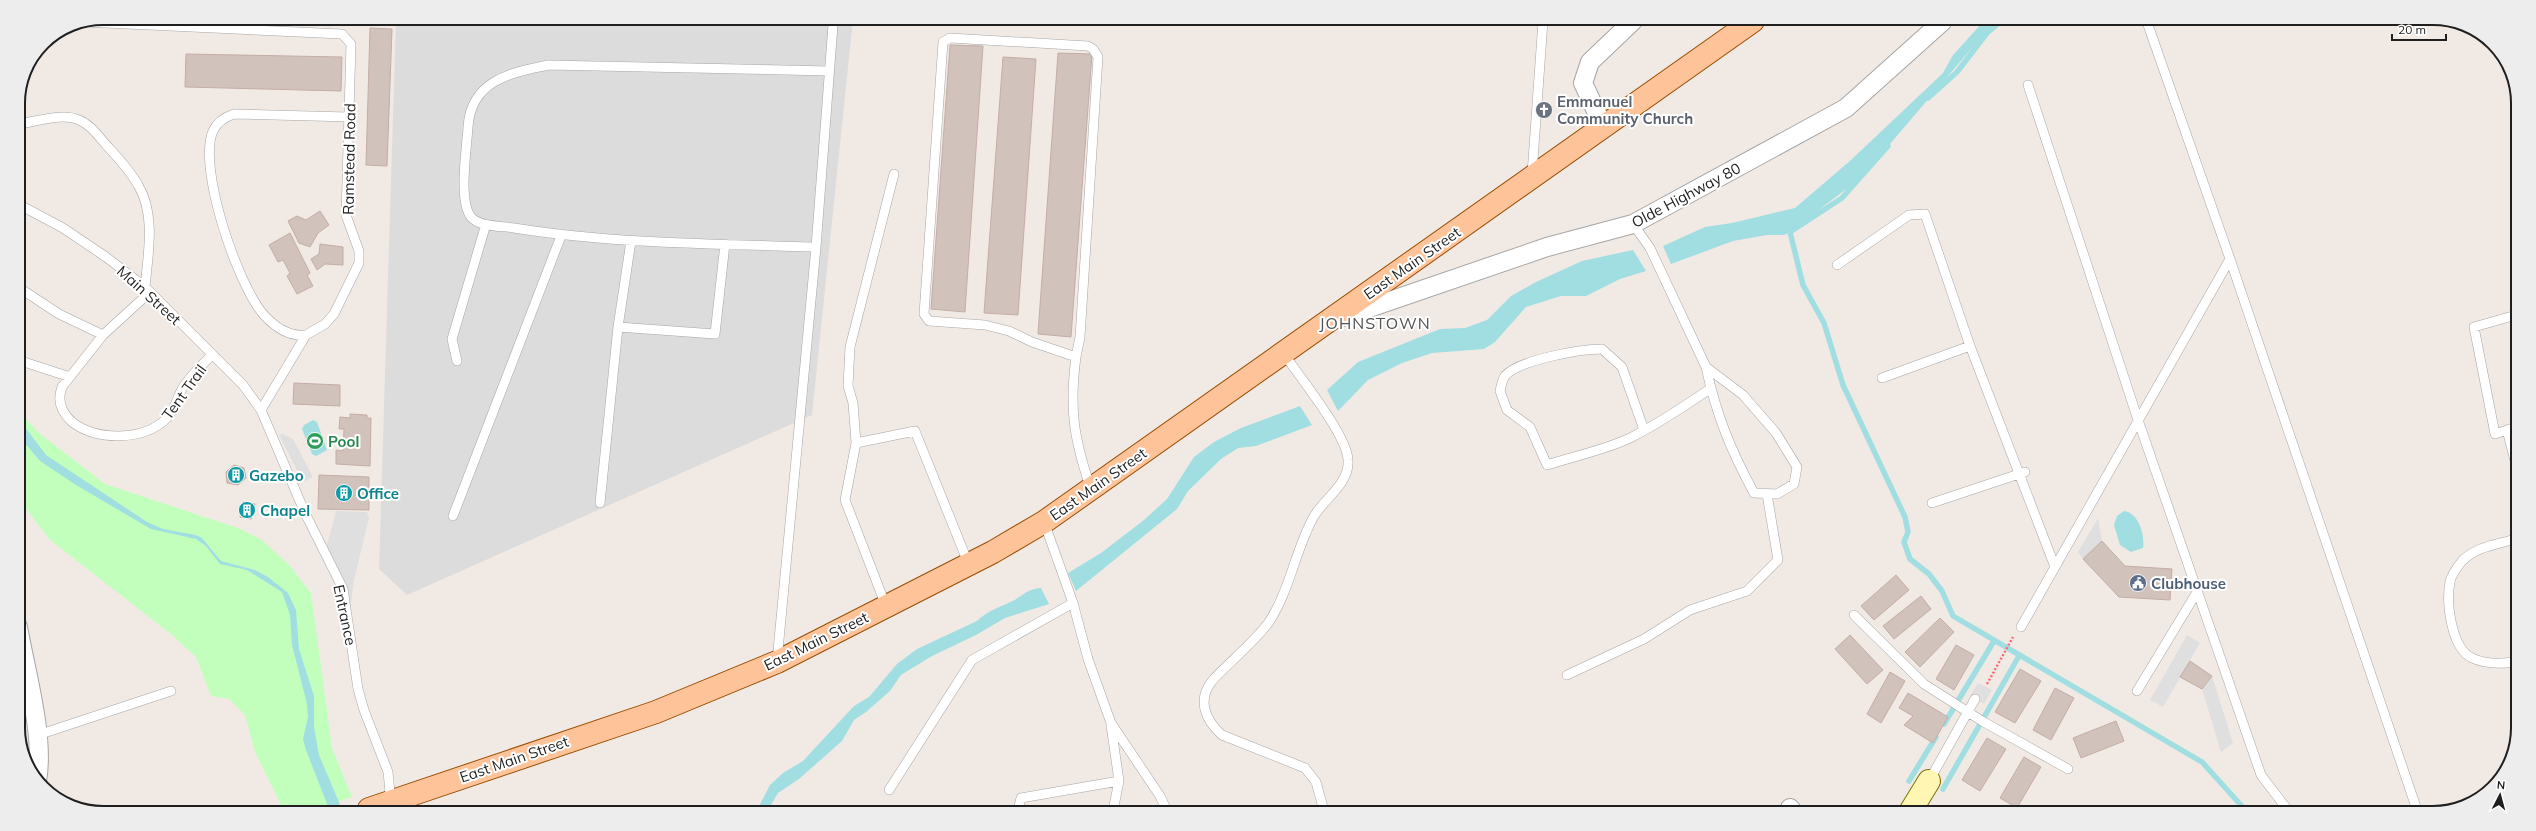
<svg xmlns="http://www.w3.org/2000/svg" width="2536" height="831" font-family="Mulish,sans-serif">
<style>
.residential{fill:#dddcdc}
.park{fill:#c2ffbd}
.parking{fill:#dfdfdf}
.water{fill:#a0dee2}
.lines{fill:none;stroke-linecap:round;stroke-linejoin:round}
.stream{stroke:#a0dee2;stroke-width:5.5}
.building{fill:#d1c2bc;stroke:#c4ada5}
.lane-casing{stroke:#a6a6a6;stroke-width:10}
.street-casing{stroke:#a6a6a6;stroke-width:20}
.secondary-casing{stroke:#7b7400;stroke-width:24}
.primary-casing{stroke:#994d00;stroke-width:24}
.path{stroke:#ff6670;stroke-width:2.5;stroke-dasharray:2 2;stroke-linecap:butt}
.lane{stroke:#fff;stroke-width:9}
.street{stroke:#fff;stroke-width:18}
.secondary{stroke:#fff6b3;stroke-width:22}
.primary{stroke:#ffc39a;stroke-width:22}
.labels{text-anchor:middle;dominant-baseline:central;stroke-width:4;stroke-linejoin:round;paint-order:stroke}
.worship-label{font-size:15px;font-weight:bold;fill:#5b616d;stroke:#fff;text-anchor:start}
.street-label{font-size:15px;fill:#1f1f1f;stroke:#fff}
.leisure-label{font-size:15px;font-weight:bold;fill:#27864d;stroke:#fff;text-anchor:start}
.culture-label{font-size:15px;font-weight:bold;fill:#0d838f;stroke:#fff;text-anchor:start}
.service-label{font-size:15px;font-weight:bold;fill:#4e5e75;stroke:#fff;text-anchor:start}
.neighbourhood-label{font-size:16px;letter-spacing:1px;fill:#525252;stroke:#fff}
.rim{fill:none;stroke:#1f1f1f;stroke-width:2}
</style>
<rect width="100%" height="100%" fill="#f1eae4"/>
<path class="residential" d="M396 19H853L812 415 407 595 379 569Z"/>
<path class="park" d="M18 410 39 433 105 484 238 528 262 540 290 566 311 593 332 748 352 797 315 809H283L255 752 245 715 229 699 211 696 196 657 172 635 50 540 18 498Z"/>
<path class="parking" d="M283 434 293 439 313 477 303 482 279 435Z
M336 511 367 512 369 518 354 580 349 620 343 589 325 552Z
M2098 518 2102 541 2083 559 2078 552Z
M2187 635 2200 643 2163 707 2150 700Z
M2212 676 2233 743 2221 752 2202 689Z
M1978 683 1992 690 1984 704 1970 696Z"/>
<path class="water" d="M1983 22H2000L1977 42 1884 151 1849 187 1816 212 1801 227 1784 235H1767L1733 241 1671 264 1663 246 1705 227 1732 223 1795 208 1851 160 1943 73 1953 55Z
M1633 250 1646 271 1620 279 1586 296H1561L1526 307 1495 342 1484 349 1432 353 1402 363 1368 380 1338 411 1327 390 1358 362 1440 329 1465 328 1487 320 1511 296 1536 282 1582 261Z
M1300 406 1312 425 1256 446 1238 448 1221 459 1188 491 1177 509 1076 591 1068 573 1101 553 1144 520 1167 499 1194 457 1214 442 1241 428Z
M313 420 317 422 327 450 316 456 312 454 302 429 304 425Z
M18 422 25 427 46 455 147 522 163 529 196 535 202 538 221 561 255 570 268 577 288 593 296 610 299 649 314 696V727L319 755 341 807 329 809 306 750 303 739 308 717 307 704 292 645 290 615 282 592 247 570 220 564 206 546 196 539 151 529 76 485 40 461 18 435Z
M2124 511C2139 513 2145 535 2143 548L2131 552 2120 545 2114 525 2117 516Z
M1041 588 1049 604 1005 618 976 635 932 656 901 675 890 691 866 712 854 720 842 741 799 779 778 793 768 810H757L770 785 783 773 803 761 854 706 869 697 897 664 917 649 977 621C987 611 998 608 1010 602 1023 597 1025 589 1041 588Z"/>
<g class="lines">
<path class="stream" d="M1928 98 1957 72 1987 33 2000 22
M1888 146 1842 198 1790 232 1803 285 1824 323 1843 385 1905 517 1908 532 1904 542 1910 559 1929 574 1942 591 1953 616 2202 762 2248 813
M1944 724 1994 641
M1909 781 1936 737
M1943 789 2019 656"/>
</g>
<path class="building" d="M370 28 392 29 387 166 366 165Z
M950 45 983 46 965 312 931 309Z
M1058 53 1092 54 1071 337 1038 334Z
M186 54 342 57 341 91 185 87Z
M1003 57 1036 59 1018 315 984 313Z
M320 211 329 225 318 233 310 247 299 243 288 221 297 216 306 220Z
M290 233 310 273 307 275 313 286 297 294 287 276 290 273 283 260 278 262 269 245Z
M320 244 343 247V265L325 264 317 270 311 259 319 254Z
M294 383 340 385V406L293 404Z
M350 414 367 415V418H371L370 466 336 464V450L343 451 344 429H339L340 417 350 418Z
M234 465 244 468 246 478 238 485 227 483 226 472Z
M319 475 369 477V510L318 509Z
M243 502 255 504 251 519 240 517Z
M2102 541 2125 566 2172 569 2170 600 2119 597 2083 559Z
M1896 575 1909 590 1874 620 1861 606Z
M1921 596 1931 609 1894 639 1883 626Z
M1940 618 1954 632 1920 667 1905 652Z
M1850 635 1883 670 1867 684 1835 649Z
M1956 645 1974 655 1954 690 1936 679Z
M2190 661 2212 676 2202 689 2180 677Z
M2020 669 2041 681 2015 723 1995 712Z
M1890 672 1905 681 1881 723 1867 714Z
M2055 688 2074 698 2051 740 2033 730Z
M1908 693 1948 717 1933 743 1904 725 1913 716 1899 708Z
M2116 721 2124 741 2081 758 2073 738Z
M1987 738 2006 749 1980 791 1962 780Z
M2024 757 2041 767 2017 808 2000 798Z"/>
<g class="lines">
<g class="lane-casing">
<path id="lane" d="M84 22 342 34 351 44 346 215 359 251V263L334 314 325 324 306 335 261 410
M2028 85 2138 420 2261 775 2290 813
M18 124C36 122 62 112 79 120 92 125 100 139 110 149 120 160 131 172 138 185 156 214 148 255 145 287
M1532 174 1543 21
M18 204 63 228 106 257 145 287 243 385 261 410 305 513 343 589 358 689 364 710 388 772 390 792 386 800
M1633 224 1650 248 1706 367 1743 395 1776 433 1797 467 1794 484 1777 494 1754 493C1731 451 1716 414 1706 367
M816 247C716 244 614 244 514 228 502 226 483 227 473 219 457 206 467 147 468 127 471 81 509 73 548 65L829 71
M2230 259 2418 813
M1837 265 1909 215 1925 214 1970 346 2055 567 2021 627
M18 287 59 314 103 335 150 292
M618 327 715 334 725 244
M103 335 62 387C57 400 61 412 72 422 97 441 143 441 166 419 174 411 177 399 182 389 189 377 202 365 212 355
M306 335C289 337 275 327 264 315 238 286 197 167 213 131 217 122 225 117 234 114L349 117
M1284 354C1299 376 1347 435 1348 460 1350 484 1323 499 1313 518 1295 551 1290 590 1269 622 1253 644 1230 661 1212 681 1197 700 1205 720 1222 735L1305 768 1316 782 1324 811
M1076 357 1080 337 1098 57 1093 49 1088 46 950 38 943 42 924 314 929 321 985 325 1009 331 1032 342 1076 357C1069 409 1074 440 1091 489
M18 360 70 377
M457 361 452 339 486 224
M1882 378 1970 346
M2516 427 2495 434 2474 327 2516 315
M1644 430 1622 367 1602 349C1581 349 1518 360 1505 376 1502 380 1501 387 1500 391L1507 410 1530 427 1547 465C1574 456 1606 450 1632 437 1659 423 1685 406 1711 388
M2507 430 2515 461
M856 443 853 403 848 386 850 347 894 174
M600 503 618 327 631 241
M1932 503 2025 472
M453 516 561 236
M1044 522 1073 603 1088 659 1111 723 1160 796 1167 811
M2055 567 2230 259 2147 22
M886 606 845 500 856 443 915 431 969 565
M1854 615 1924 684 1982 721 2068 769
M777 661 816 247 833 25 832 19
M2514 662C2500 664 2485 664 2472 658 2451 648 2446 602 2450 582 2451 576 2458 566 2462 561 2477 546 2496 545 2515 539
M1567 675 1644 639 1690 610 1747 591 1778 560 1767 494
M2137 691 2197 592
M38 735 171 691
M1929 781 1975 699
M889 790 972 660 1073 603
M1018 810 1021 798 1119 781 1111 725
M1113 811 1119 781"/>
</g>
<g class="street-casing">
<path id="street" d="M1604 128 1583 83 1590 62 1633 21
M1337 319 1547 247 1633 224 1846 108 1943 21
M18 627C26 672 45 737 37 781
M1790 808 1793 812"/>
</g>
<g class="secondary-casing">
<path id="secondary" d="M1910 812 1929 781"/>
</g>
<g class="primary-casing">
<path id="primary" d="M369 809 656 712 777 662 993 552 1044 522 1753 21"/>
</g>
<path class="path" d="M1987 684 2013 637"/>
<use href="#lane" class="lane"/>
<use href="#street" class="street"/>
<use href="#secondary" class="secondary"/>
<use href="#primary" class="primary"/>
</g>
<defs>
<g id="church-disc" transform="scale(0.9)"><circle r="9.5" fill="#6b7280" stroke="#fff"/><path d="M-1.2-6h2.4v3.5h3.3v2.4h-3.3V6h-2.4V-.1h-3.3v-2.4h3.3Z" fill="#fff"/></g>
<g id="stadium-disc" transform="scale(0.9)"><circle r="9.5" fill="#2e9e5b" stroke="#fff"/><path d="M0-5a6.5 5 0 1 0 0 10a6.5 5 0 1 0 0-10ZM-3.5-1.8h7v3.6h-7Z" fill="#fff"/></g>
<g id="building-disc" transform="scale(0.9)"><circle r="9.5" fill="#0f9aa8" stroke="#fff"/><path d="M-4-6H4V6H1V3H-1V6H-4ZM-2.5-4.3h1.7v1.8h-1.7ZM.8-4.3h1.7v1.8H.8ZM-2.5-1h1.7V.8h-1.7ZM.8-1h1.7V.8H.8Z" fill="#fff"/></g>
<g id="civic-disc" transform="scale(0.9)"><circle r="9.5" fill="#5c6f8a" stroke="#fff"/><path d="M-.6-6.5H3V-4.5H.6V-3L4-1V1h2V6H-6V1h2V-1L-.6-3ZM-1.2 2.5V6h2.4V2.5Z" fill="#fff"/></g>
</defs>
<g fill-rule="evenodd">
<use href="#church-disc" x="1544" y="110"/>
<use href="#stadium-disc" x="315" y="441"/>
<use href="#building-disc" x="236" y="475"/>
<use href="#building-disc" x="344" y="493"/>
<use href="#building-disc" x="247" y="510"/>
<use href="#civic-disc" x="2138" y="583"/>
</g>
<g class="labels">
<g class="worship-label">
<text x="1557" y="101">Emmanuel<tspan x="1557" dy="17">Community Church</tspan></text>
</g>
<g class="street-label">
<text transform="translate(349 159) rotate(-89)">Ramstead Road</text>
<text transform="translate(1686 195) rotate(-28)">Olde Highway 80</text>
<text transform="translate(1412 263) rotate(-35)">East Main Street</text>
<text transform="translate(149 295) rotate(42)">Main Street</text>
<text transform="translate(184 392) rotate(-54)">Tent Trail</text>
<text transform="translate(1098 484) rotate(-35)">East Main Street</text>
<text transform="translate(345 615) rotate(78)">Entrance</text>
<text transform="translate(816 641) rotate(-26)">East Main Street</text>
<text transform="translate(514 759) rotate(-19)">East Main Street</text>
</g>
<g class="leisure-label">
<text x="328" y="441">Pool</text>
</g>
<g class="culture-label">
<text x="249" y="475">Gazebo</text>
<text x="357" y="493">Office</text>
<text x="260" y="510">Chapel</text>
</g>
<g class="service-label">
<text x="2151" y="583">Clubhouse</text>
</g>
<g class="neighbourhood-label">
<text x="1375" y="323">JOHNSTOWN</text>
</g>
</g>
<path d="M0 0H2536V831H0ZM103 25H2433A78 78 0 0 1 2511 103V728A78 78 0 0 1 2433 806H103A78 78 0 0 1 25 728V103A78 78 0 0 1 103 25Z" fill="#ededed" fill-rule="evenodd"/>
<path class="rim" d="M103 25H2433A78 78 0 0 1 2511 103V728A78 78 0 0 1 2433 806H103A78 78 0 0 1 25 728V103A78 78 0 0 1 103 25Z"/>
<g transform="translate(2500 795) rotate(6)" stroke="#ffffff" stroke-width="3" paint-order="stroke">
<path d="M0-3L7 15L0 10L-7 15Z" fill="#1f1f1f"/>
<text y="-6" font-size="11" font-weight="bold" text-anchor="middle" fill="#1f1f1f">N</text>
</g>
<path d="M2392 34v6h54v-6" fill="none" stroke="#1f1f1f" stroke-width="2"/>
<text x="2398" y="34" font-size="12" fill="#1f1f1f" stroke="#ffffff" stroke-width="3" paint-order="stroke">20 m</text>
</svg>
